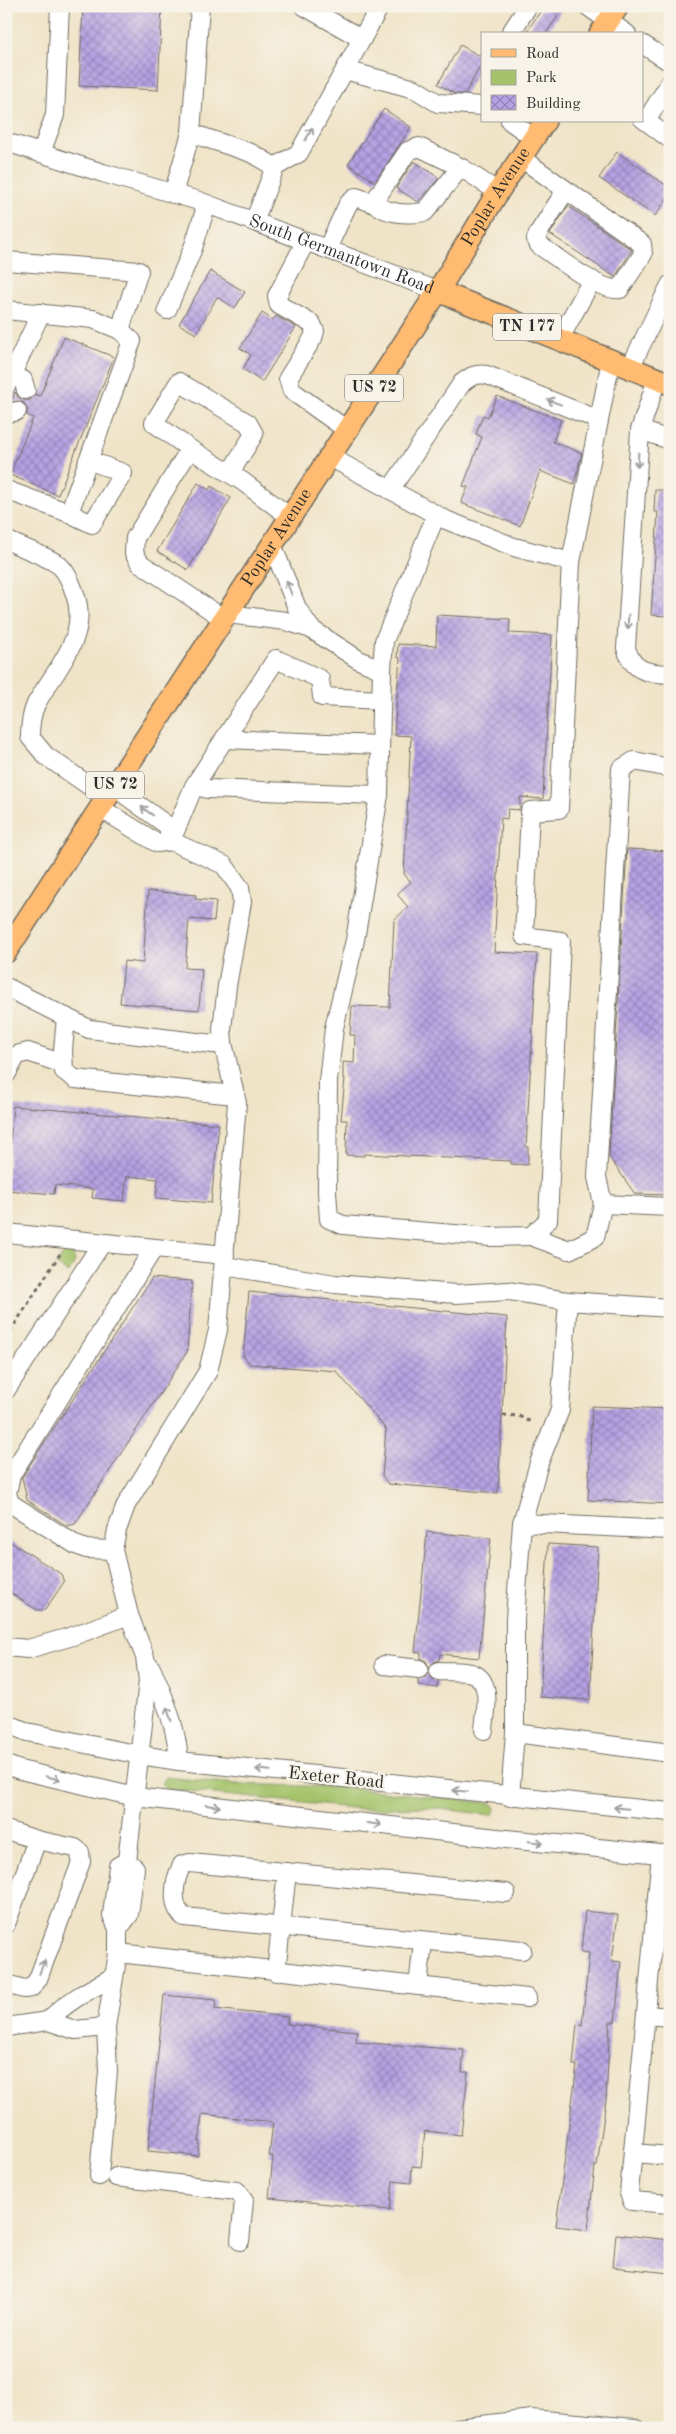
<svg xmlns="http://www.w3.org/2000/svg" width="676" height="2434" font-family="'Old Standard TT',serif">
<style>
.green{fill:#a4c36b;stroke:#68774b}
.building{fill:url(#building-cross-hatch)}
.lines{fill:none;stroke-linecap:round;stroke-linejoin:round}
.minor-casing{stroke:#706c62;stroke-width:20}
.major-casing{stroke:#706c62;stroke-width:24}
.path{stroke:#706c62;stroke-width:3;stroke-dasharray:4 4;stroke-linecap:butt}
.minor{stroke:#fff;stroke-width:18}
.major{stroke:#febb71;stroke-width:21}
.oneway{stroke:#a0a0a0}
.labels{text-anchor:middle;dominant-baseline:central;stroke-width:4.5;stroke-linejoin:round;paint-order:stroke}
.shield{fill:#f7f3e8;stroke:#686764;stroke-width:1}
.shield-label{font-size:16px;font-weight:bold;fill:#2b2b2b}
.street-label{font-size:18px;fill:#2b2b2b;stroke:#f7f3e8}
</style>
<defs>
<pattern id="building-cross-hatch" width="8" height="8" patternUnits="userSpaceOnUse" patternTransform="scale(1.25)"><rect width="8" height="8" fill="#b5a1e3"/><path d="M0 0l8 8M0 8l8-8" fill="none" stroke="#9383b8"/></pattern>
</defs>
<rect width="100%" height="100%" fill="#f7f3e8"/>
<filter id="ink" filterUnits="userSpaceOnUse"><feTurbulence type="fractalNoise" baseFrequency=".02" numOctaves="2"/><feDisplacementMap in="SourceGraphic" scale="10" xChannelSelector="R" yChannelSelector="G"/><feConvolveMatrix kernelMatrix="1 2 1 2 8 2 1 2 1" color-interpolation-filters="sRGB"/></filter>
<filter id="wash" filterUnits="userSpaceOnUse"><feTurbulence type="fractalNoise" baseFrequency=".0096" numOctaves="4" result="noise"/><feDisplacementMap in="SourceGraphic" scale="20" xChannelSelector="R" yChannelSelector="G"/><feGaussianBlur stdDeviation="1.12" result="paint"/><feColorMatrix in="noise" values="0 0 0 0 0 0 0 0 0 0 0 0 0 0 0 0 0 1.4 0 .05"/><feComposite in="paint" operator="in"/></filter>
<g filter="url(#wash)">
<rect width="100%" height="100%" fill="#f0e4c8"/>
<path class="green" d="M66 1250 73 1255 75 1261 69 1273 56 1265Z
M166 1777 235 1784 342 1787 491 1803 495 1806 496 1811 492 1815 423 1807 362 1809 165 1789 161 1783Z"/>
<g id="blocks">
<path class="building" d="M83 6H162L158 90 79 86Z
M544 6H564L546 34H525Z
M460 45 482 57V63L465 94H455L438 84Z
M384 109 411 127 375 182 348 164Z
M617 152 670 188V194L655 216 599 178Z
M414 161 439 178 418 202 396 188Z
M568 206 632 250 615 277 550 234Z
M210 271 245 292 235 308 217 297 196 334 179 324Z
M262 313 273 320 276 316 296 327 262 382 243 369 251 355 240 348Z
M64 337 114 357 58 495 10 475 33 418 27 415V409L24 403 19 401 11 402 15 392 18 397 24 400H30L35 394 40 396Z
M497 396 561 420 553 442 582 453 574 484 540 471 520 526 461 503 468 487 463 486 482 437 476 434 483 415 488 417Z
M198 483 209 490 211 486 231 498 188 570 157 551Z
M655 490H670V616L651 615 658 512H654Z
M437 615 510 619 509 633 552 635 543 799 520 797V810L508 809 507 819 501 818 494 952 537 954 526 1147H528V1165L511 1164V1161L364 1154V1156L346 1155 347 1120H341L345 1078H343V1062L354 1063 355 1035H350L352 1006 390 1007 394 920 408 907 397 894 411 882 404 874 411 736 394 735 400 658 397 657 398 644 436 646Z
M627 849 670 851V1195L635 1194 609 1157Z
M148 891 196 895 195 899 216 901 214 921 189 919 185 968 202 969 199 1010 120 1003 124 961 143 963Z
M13 1106 219 1124 211 1203 156 1198 158 1179 127 1176 124 1201 92 1198 93 1189 55 1185 54 1194 6 1190Z
M152 1278 192 1281 187 1352 75 1524 67 1526 27 1500 22 1477Z
M249 1292 507 1317 498 1493 388 1484 382 1476 386 1429 336 1371 250 1364 243 1355Z
M592 1406 670 1409V1504L588 1500Z
M427 1532 491 1538 479 1658 440 1654 439 1660 434 1662 429 1668 426 1661 421 1659V1653L415 1652Z
M6 1539 61 1574 64 1582 45 1610H37L6 1590Z
M548 1544 598 1547 590 1700 540 1697Z
M429 1672 433 1680 438 1681 437 1688 418 1685V1680L424 1678Z
M585 1911 618 1915 612 1961 621 1962 615 2022H610L606 2100 597 2166H595L588 2230 556 2226 577 2065H573L577 2024 582 2025 589 1953 581 1952Z
M164 1995 216 2000 215 2009 288 2017 287 2024 357 2031 356 2042 464 2050 462 2072H468L461 2135 425 2131 421 2167 412 2166 411 2183 393 2181 390 2210 269 2198 273 2156H269L273 2122 202 2114 198 2156 148 2151Z
M616 2234 670 2240V2273L613 2267Z"/>
</g>
</g>
<g filter="url(#ink)">
<use href="#blocks" fill-opacity="0" stroke="#706c62" stroke-width="1"/>
<g class="lines">
<g class="minor-casing">
<g id="minor">
<path d="M304 6 362 39"/>
<path d="M587 6 627 34"/>
<path d="M510 34 528 6"/>
<path d="M642 44 670 62"/>
<path d="M345 70 415 89 438 103 482 106"/>
<path d="M642 118 646 121 670 83"/>
<path d="M510 121 534 138"/>
<path d="M646 121 670 139"/>
<path d="M191 133 251 153 275 167 254 222"/>
<path id="s1" d="M6 142 103 173 199 201 438 291"/>
<path d="M41 153 55 115 60 6"/>
<path d="M521 158 642 244 643 254 620 289C599 292 557 257 539 245L536 239 539 232 566 190"/>
<path d="M275 167 299 153 380 6"/>
<path d="M173 194 191 133 200 6"/>
<path d="M373 203C388 214 407 215 425 212L460 168"/>
<path d="M306 241 277 296 279 305 312 324 315 331 313 338 288 378 292 391 347 430"/>
<path d="M327 249 348 204 356 197 373 203 408 151 419 147 462 168 498 192"/>
<path d="M6 261 139 271 120 330 93 319 6 310"/>
<path d="M167 310 193 248 207 204"/>
<path d="M559 340 592 280"/>
<path d="M630 368 670 285"/>
<path d="M11 375 23 380 26 390"/>
<path d="M657 379 640 430 626 648C633 672 647 673 670 674"/>
<path d="M6 386 41 313"/>
<path d="M6 414 17 411"/>
<path d="M640 430 670 440"/>
<path d="M190 449 154 423 179 382 248 423 254 434 230 473"/>
<path d="M330 457 446 520 514 547 571 562"/>
<path d="M6 490 69 513 132 341 120 330"/>
<path d="M390 490 462 383C471 376 476 373 487 375L599 420"/>
<path d="M69 513 92 524 123 473 88 460"/>
<path d="M6 540C18 546 54 559 61 567 68 574 72 585 75 594 90 637 55 669 36 704 31 715 30 726 30 737L46 756 107 798"/>
<path d="M272 544 297 608 311 629"/>
<path d="M227 614 286 621 311 629 359 660 382 670 384 641 436 515"/>
<path d="M224 619 140 563 134 553 135 538 190 449 242 481 290 517"/>
<path d="M382 670 379 795 355 940 334 1028 328 1081 327 1192 329 1219 343 1225 491 1237 531 1236 548 1220 561 941 524 936 530 811 559 809 571 562 611 360"/>
<path d="M224 739 380 745"/>
<path d="M194 786 208 789 379 795"/>
<path d="M114 787 168 826 171 841"/>
<path d="M100 808 157 843 171 841 224 865 240 888 242 902 227 986 222 1029 223 1043"/>
<path d="M171 841 194 786 276 659 320 679 322 697 381 700"/>
<path d="M6 987 89 1029 213 1044 223 1043 237 1103 218 1330 208 1371 126 1505 117 1530 113 1550 129 1615 145 1657 148 1681 127 1861 118 1866 112 1915 118 1929V1953L106 2027 108 2071 99 2176"/>
<path d="M66 1017 63 1050 64 1071 75 1079 235 1095"/>
<path d="M6 1075 17 1055 28 1052 63 1064"/>
<path d="M603 1204 670 1207"/>
<path d="M6 1233 225 1255"/>
<path d="M531 1236 569 1250 595 1237 603 1204 597 1177 621 769 634 761 670 768"/>
<path d="M224 1266 335 1284 456 1294 509 1291 568 1301"/>
<path d="M6 1390 102 1243"/>
<path d="M522 1523 670 1530"/>
<path d="M113 1550 86 1549 76 1545 10 1503 7 1493 11 1475 154 1248"/>
<path d="M6 1647 28 1649 73 1636 129 1615"/>
<path d="M384 1665 419 1669"/>
<path d="M150 1666C164 1695 177 1728 179 1761"/>
<path d="M439 1671C448 1672 466 1670 474 1674 493 1683 485 1714 484 1730"/>
<path d="M6 1723 27 1732 140 1755 179 1761 670 1812"/>
<path d="M515 1733 670 1753"/>
<path d="M6 1765 20 1770 135 1797 506 1839 670 1855"/>
<path d="M510 1797 515 1733V1619L522 1523 539 1463 560 1410 568 1301 670 1308"/>
<path d="M6 1830 37 1840 6 1924"/>
<path d="M661 1854 629 2193 632 2201 670 2204"/>
<path d="M506 1893 190 1863 182 1865C174 1880 170 1906 184 1917L522 1950"/>
<path d="M118 1929 129 1915 135 1868 127 1861"/>
<path d="M118 1953 527 1998"/>
<path d="M276 1972 287 1872"/>
<path d="M6 1984 24 1989 31 1988 38 1979 81 1862 80 1852 75 1848 37 1840"/>
<path d="M418 1986 423 1942"/>
<path d="M646 2015 670 2017"/>
<path d="M48 2021C67 2001 89 1990 113 1977"/>
<path d="M6 2027 48 2021 75 2030 106 2027"/>
<path d="M633 2153 670 2156"/>
<path d="M116 2177 237 2191 244 2200 240 2241"/>
<path d="M457 2428 531 2419 635 2428"/>
</g>
</g>
<g class="major-casing">
<g id="major">
<path d="M600 34 618 6"/>
<path d="M438 291 670 384"/>
<path id="s2" d="M6 952 438 291 498 192 545 121"/>
</g>
</g>
<path class="path" d="M6 1338 60 1254
M503 1415 519 1416 531 1422"/>
<use href="#minor" class="minor"/>
<use href="#major" class="major"/>
</g>
<defs><path id="oneway-shaft" d="M-6 0H5M1.5-3L5.5 0L1.5 3" fill="none" stroke-width="1.6" stroke-linecap="round" stroke-linejoin="round" transform="scale(1.25)"/></defs>
<g class="oneway">
<use href="#oneway-shaft" transform="translate(309 134) rotate(-61)"/>
<use href="#oneway-shaft" transform="translate(554 402) rotate(-159)"/>
<use href="#oneway-shaft" transform="translate(638 460) rotate(93)"/>
<use href="#oneway-shaft" transform="translate(289 588) rotate(-112)"/>
<use href="#oneway-shaft" transform="translate(628 622) rotate(93)"/>
<use href="#oneway-shaft" transform="translate(147 811) rotate(-144)"/>
<use href="#oneway-shaft" transform="translate(169 1714) rotate(-109)"/>
<use href="#oneway-shaft" transform="translate(263 1770) rotate(-174)"/>
<use href="#oneway-shaft" transform="translate(53 1778) rotate(13)"/>
<use href="#oneway-shaft" transform="translate(460 1791) rotate(-174)"/>
<use href="#oneway-shaft" transform="translate(213 1806) rotate(7)"/>
<use href="#oneway-shaft" transform="translate(621 1808) rotate(-175)"/>
<use href="#oneway-shaft" transform="translate(374 1824) rotate(7)"/>
<use href="#oneway-shaft" transform="translate(536 1842) rotate(6)"/>
<use href="#oneway-shaft" transform="translate(42 1967) rotate(-69)"/>
</g>
</g>
<g class="labels">
<g class="shield">
<rect x="493" y="313.5" width="68" height="27" rx="4"/>
<rect x="345" y="374.5" width="58" height="27" rx="4"/>
<rect x="86" y="771.5" width="58" height="27" rx="4"/>
</g>
<g class="shield-label">
<text x="527" y="327">TN 177</text>
<text x="374" y="388">US 72</text>
<text x="115" y="785">US 72</text>
</g>
<g class="street-label">
<text stroke="none"><textPath href="#s2" startOffset="900">Poplar Avenue</textPath></text>
<text stroke="none"><textPath href="#s1" startOffset="354">South Germantown Road</textPath></text>
<text stroke="none"><textPath href="#s2" startOffset="495">Poplar Avenue</textPath></text>
<text transform="translate(336 1778) rotate(6)">Exeter Road</text>
</g>
</g>
<rect width="676" height="2434" fill="none" stroke="#f7f3e8" stroke-width="25"/>
<rect x="481" y="32" width="162" height="90" fill="#f7f3e8" stroke="#a5a39c"/>
<rect x="491" y="49" width="25" height="8" fill="#febb71" stroke="#a5a39c"/>
<text x="526" y="58" font-size="15" fill="#2b2b2b">Road</text>
<rect x="491" y="70" width="25" height="15" fill="#a4c36b" stroke="#a5a39c"/>
<text x="526" y="82" font-size="15" fill="#2b2b2b">Park</text>
<rect x="491" y="95" width="25" height="15" fill="url(#building-cross-hatch)" stroke="#a5a39c"/>
<text x="526" y="108" font-size="15" fill="#2b2b2b">Building</text>
</svg>
